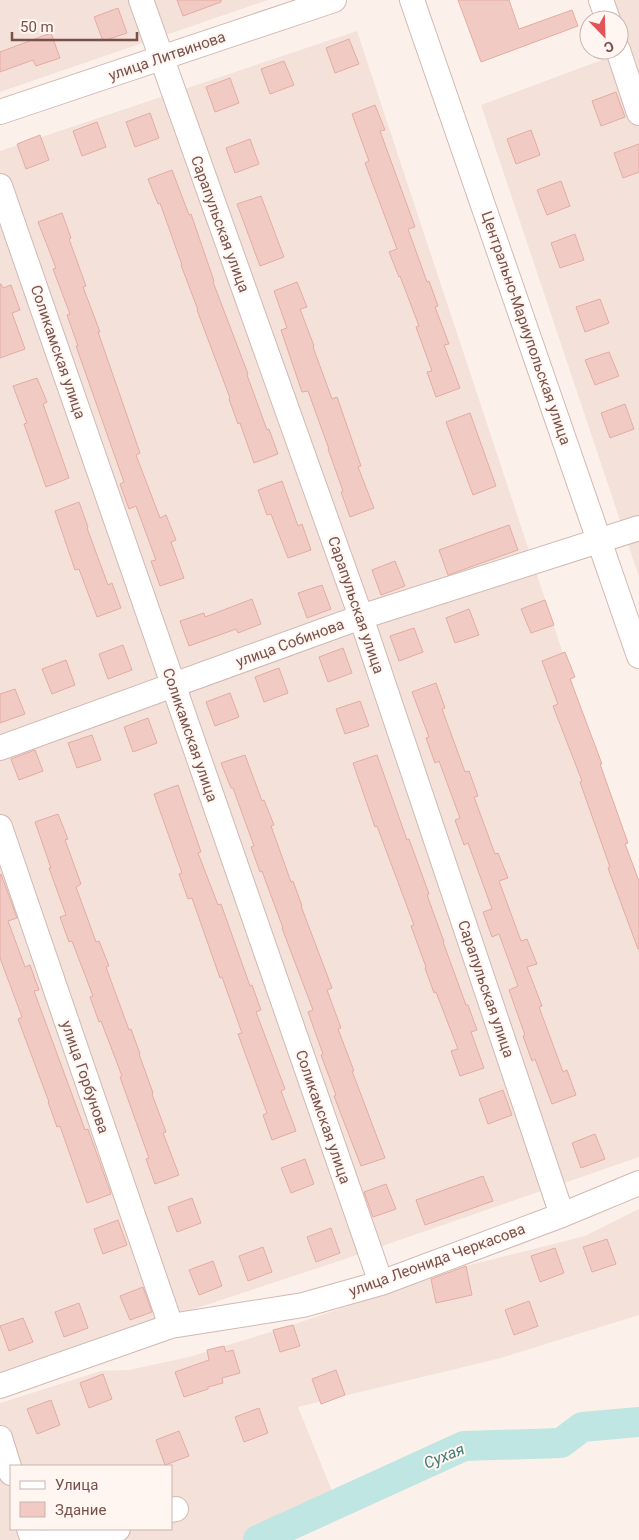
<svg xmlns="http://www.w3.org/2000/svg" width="639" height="1540" font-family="Roboto,sans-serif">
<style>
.residential{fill:#f4e1d9;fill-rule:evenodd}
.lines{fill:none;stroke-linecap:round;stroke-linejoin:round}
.river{stroke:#bfe6e2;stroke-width:30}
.building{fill:#f1cac3;stroke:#e3aca3}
.minor-casing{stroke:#d1b9b2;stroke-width:26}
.minor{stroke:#fff;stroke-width:24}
.labels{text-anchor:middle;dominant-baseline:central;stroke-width:4;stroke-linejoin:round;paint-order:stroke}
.street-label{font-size:15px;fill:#77524d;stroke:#fff6f1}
.water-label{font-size:16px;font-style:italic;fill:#417c77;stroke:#fff6f1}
</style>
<rect width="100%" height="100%" fill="#fcf1ea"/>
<path class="residential" d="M0 0H268L0 92Z
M608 0H639V577L481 105 623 52 619 37V20Z
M357 31 639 883V1157L342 1260 0 1373V151Z
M639 1209V1315L501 1358 298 1407 334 1496 256 1540H0V1403L101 1371 129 1370 189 1357 277 1330 470 1265 585 1236ZM11 1466H171V1529H11Z"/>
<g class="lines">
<path class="river" d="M258 1540 464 1446 561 1443 582 1427 639 1422"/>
</g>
<path class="building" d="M177 0H221V2L183 16Z
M458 0H509L519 29 572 10 578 26 481 62Z
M118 8 127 33 103 41 94 17Z
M51 33 60 58 36 66 33 60 0 72V52Z
M349 39 359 64 335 73 326 48Z
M284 61 294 85 270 94 261 69Z
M230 78 239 103 215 112 206 87Z
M616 92 625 117 601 126 592 101Z
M375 105 385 130 380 131 415 227 408 229 427 282 429 281 438 306 435 307 449 344 444 345 460 388 436 397 427 372 432 371 416 327 419 326 400 276 399 277 389 252 397 249 365 163 369 161 352 114Z
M150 113 159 138 135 147 126 122Z
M97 122 106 147 82 156 73 131Z
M531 130 540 155 516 164 507 139Z
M40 135 49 160 26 169 17 144Z
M250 139 259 164 235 173 226 148Z
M639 144V172L623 178 614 153Z
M172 170 189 215 191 214 214 281 213 282 248 374 247 375 267 430 269 429 278 454 254 463 240 423 238 424 229 399 230 398 197 310H198L181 265H182L160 203 158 204 148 179Z
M561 181 570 206 547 215 537 190Z
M261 196 284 257 260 266 237 204Z
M62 213 71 238 69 239 86 286 83 287 100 332H98L140 453 136 455 160 518 166 515 176 540 171 542 184 578 160 586 151 561 156 560 136 506 129 509 120 484 124 482 76 346H78L67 315 70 314 53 269 56 268 38 222Z
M575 234 584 260 560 268 551 243Z
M297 282 307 307 300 309 314 346 313 347 332 399 337 397 361 466 358 467 374 508 350 517 341 492 343 491 328 449H329L308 391 302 392 281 330 287 328 274 291Z
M0 284H1L3 288 11 285 20 310 12 313 25 349 0 358Z
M600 299 609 323 585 332 576 307Z
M609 352 619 376 595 385 585 360Z
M37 378 47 402 43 404 69 478 46 487 24 424 27 423 13 386Z
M625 404 634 429 610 438 601 413Z
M470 413 496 486 473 495 446 422Z
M282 481 298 526 302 524 311 550 288 558 271 514 267 515 258 490Z
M79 502 88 527 87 528 108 585 112 583 121 608 97 617 79 569 75 570 55 511Z
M509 525 518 550 448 575 439 550Z
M395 561 405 586 381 595 372 570Z
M322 585 331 609 307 618 298 593Z
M252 599 261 624 238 633 236 629 189 646 180 621 204 613 205 617Z
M545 600 554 625 531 633 521 609Z
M469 609 479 635 455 643 446 618Z
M414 628 423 652 399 661 390 636Z
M123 645 132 670 108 679 99 654Z
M343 648 352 673 328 682 319 657Z
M565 652 575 677 570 679 602 764H600L628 843 625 844 639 881V949H638L608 868 610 867 580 782 582 781 553 706 558 704 542 661Z
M66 660 75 685 52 694 42 669Z
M279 668 288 693 264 702 255 677Z
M436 683 445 708 442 709 465 772 469 771 478 796 474 797 495 854 498 853 508 878 499 881 521 941 527 939 537 964 527 967 542 1006 539 1007 563 1072 567 1070 576 1095 552 1104 535 1059 532 1061 523 1036 525 1035 509 990 518 986 499 934 492 937 483 912 492 909 468 843 464 845 455 820 460 818 439 761 435 763 426 738 429 737 412 692Z
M15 689 25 714 0 723V694Z
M230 693 239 717 215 726 206 702Z
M360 701 369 726 345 734 336 709Z
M148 718 157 743 133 752 124 727Z
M92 735 101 760 77 768 68 743Z
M35 750 43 771 19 780 11 759Z
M245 755 262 801 264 800 274 825 271 826 291 882 293 881 302 906H301L332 988 327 990 341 1028 338 1029 354 1071H352L385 1158 361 1166 334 1096 336 1095 321 1055 323 1054 308 1012 313 1010 282 928H283L262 871 260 872 251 847 254 846 233 788H231L221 763Z
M377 755 407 840 409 839 429 894 427 895 444 942H443L466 1005H468L477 1030 471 1032 484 1068 460 1076 451 1051 458 1049 436 992 434 993 425 968 426 967 411 926 414 925 377 826 375 827 353 763Z
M178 785 201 852 198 853 218 905 221 904 250 986 252 985 261 1010 256 1012 285 1089 281 1091 296 1131 272 1140 263 1115 267 1113 238 1034 242 1033 222 977 220 978 192 898 188 899 179 874 182 873 154 794Z
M58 814 68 839 65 840 81 884 76 887 96 942 99 941 109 966 106 967 129 1030 131 1029 140 1054H139L153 1093 152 1094 166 1132 163 1133 179 1175 155 1184 146 1159 149 1158 120 1077 122 1076 101 1021 99 1022 90 997 93 996 72 941 69 942 60 917 66 915 49 868H51L35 822Z
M1 874 17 918 8 921 25 967 30 965 39 990 34 991 85 1130 88 1129 111 1194 87 1203 60 1126 57 1127 48 1102H49L18 1019 22 1017 0 958V875Z
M503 1090 512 1115 488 1124 479 1099Z
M595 1134 605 1159 581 1168 572 1143Z
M305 1159 314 1184 291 1193 281 1168Z
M483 1176 493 1201 425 1225 416 1200Z
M386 1184 396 1209 373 1217 364 1192Z
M192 1198 201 1223 177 1232 168 1207Z
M118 1220 127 1245 103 1254 94 1229Z
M331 1228 340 1253 316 1262 307 1237Z
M607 1239 616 1264 592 1272 583 1247Z
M263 1247 272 1272 248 1281 239 1256Z
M555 1248 564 1273 540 1282 531 1256Z
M213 1261 222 1286 199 1295 189 1270Z
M466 1266 472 1295 436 1303 431 1279Z
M143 1287 152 1312 130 1320 120 1296Z
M529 1301 538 1326 514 1335 505 1310Z
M79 1303 88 1328 64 1337 55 1312Z
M23 1318 33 1342 9 1351 0 1326Z
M293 1325 300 1346 280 1352 273 1330Z
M224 1346 226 1352 233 1350 240 1373 222 1378 223 1383 208 1387V1389L184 1397 175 1372 209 1360 207 1350Z
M336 1370 345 1395 321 1404 312 1379Z
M103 1374 112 1399 89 1408 80 1383Z
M51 1400 60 1425 37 1434 27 1409Z
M259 1408 268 1433 244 1442 235 1417Z
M179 1431 189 1456 165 1465 156 1440Z"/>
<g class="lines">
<g class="minor-casing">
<path id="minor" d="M141 0 361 617 562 1215
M412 0 639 656
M601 0 608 20
M618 50 639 113
M0 112 334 0
M0 186 381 1283
M0 748 361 617 639 528
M0 827 171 1326
M0 1386 171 1326 303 1305 381 1283 562 1215 639 1183
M0 1438 11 1473
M171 1510 176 1509
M29 1529 33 1540
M50 1540 79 1533 118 1529"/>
</g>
<use href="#minor" class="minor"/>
</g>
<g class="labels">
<g class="street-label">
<text transform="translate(167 56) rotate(-19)">улица Литвинова</text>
<text transform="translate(220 224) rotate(70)">Сарапульская улица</text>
<text transform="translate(526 328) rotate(71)">Центрально-Мариупольская улица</text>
<text transform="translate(58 352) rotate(71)">Соликамская улица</text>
<text transform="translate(356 605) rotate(71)">Сарапульская улица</text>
<text transform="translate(290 643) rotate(-20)">улица Собинова</text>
<text transform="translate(190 735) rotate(71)">Соликамская улица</text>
<text transform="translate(486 989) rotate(71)">Сарапульская улица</text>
<text transform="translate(85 1077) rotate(71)">улица Горбунова</text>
<text transform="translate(323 1117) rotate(71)">Соликамская улица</text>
<text transform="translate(437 1260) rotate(-20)">улица Леонида Черкасова</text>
</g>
<g class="water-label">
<text transform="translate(444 1456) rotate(-22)">Сухая</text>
</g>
</g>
<rect x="10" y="1465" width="162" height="65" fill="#fff6f1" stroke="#c9b4af"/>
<rect x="20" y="1481" width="25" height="8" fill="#ffffff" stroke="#c9b4af"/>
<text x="55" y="1490" font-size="15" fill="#77524d">Улица</text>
<rect x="20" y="1502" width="25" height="15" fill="#f1cac3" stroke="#c9b4af"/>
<text x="55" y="1515" font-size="15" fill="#77524d">Здание</text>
<g transform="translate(604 35) rotate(157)"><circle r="24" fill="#fff6f1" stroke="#c9b4af"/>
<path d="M0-4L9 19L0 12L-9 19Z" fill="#e25457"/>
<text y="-8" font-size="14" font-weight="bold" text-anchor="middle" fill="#77524d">С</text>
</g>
<path d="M12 32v8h125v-8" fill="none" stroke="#77524d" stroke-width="2.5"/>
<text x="20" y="32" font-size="15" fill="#77524d" stroke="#fff6f1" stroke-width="4" paint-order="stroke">50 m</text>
</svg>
